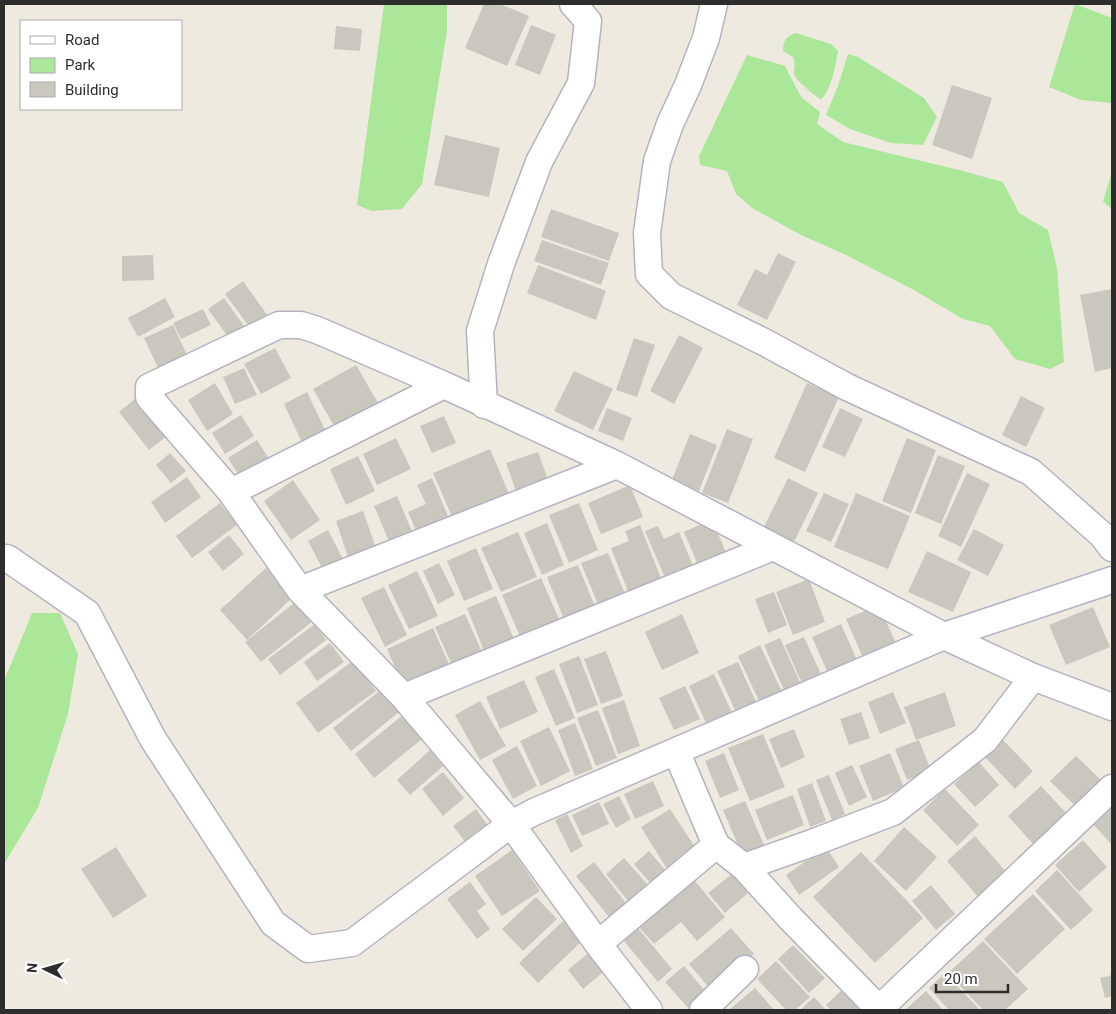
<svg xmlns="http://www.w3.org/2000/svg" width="1116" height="1014" font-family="Roboto,sans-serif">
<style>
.green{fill:#abe799}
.building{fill:#cac7be}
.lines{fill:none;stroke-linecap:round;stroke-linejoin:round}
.minor-casing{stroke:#b3b3c1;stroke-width:29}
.minor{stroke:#fff;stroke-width:26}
</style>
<rect width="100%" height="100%" fill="#efeadf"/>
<path class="green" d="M384 4H447V31L422 184 402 209 372 211 357 205Z
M1075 4 1112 18V103L1081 100 1049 87Z
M796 33 831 44 838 51C835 68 832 87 821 100 814 94 795 81 794 73 794 65 796 66 793 57L783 51C784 40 785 37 796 33Z
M848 54 858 57 924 98 937 117 923 145 891 143 850 129 826 115 838 86Z
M747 55 785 66 801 97 820 112 817 124 843 142 959 170 1003 182 1019 213 1048 230 1057 268 1064 362 1050 369 1015 359 990 326 963 319 912 289 844 254 801 235 752 208 736 194 727 171 700 165 699 156Z
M1112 172V210L1103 201Z
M32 613H60L78 654 68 714 38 808 4 864V681Z"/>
<path class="building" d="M484 4H500L529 16 507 66 465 48Z
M531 25 556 35 540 75 515 65Z
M336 26 362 29 360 51 334 49Z
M952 85 992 98 972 159 932 145Z
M445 135 500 148 489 197 434 185Z
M551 209 619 233 609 261 541 237Z
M542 240 609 263 601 285 534 261Z
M778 253 796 262 767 320 737 305 755 269 767 275Z
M153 255 154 280 122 281V256Z
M538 265 606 291 596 320 527 293Z
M243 281 268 316 251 329 225 294Z
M1112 289V368L1095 372 1080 295Z
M165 298 175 317 138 337 128 318Z
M224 298 247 330 231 341 208 309Z
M203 309 211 325 181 339 173 323Z
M173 325 189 359 160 372 144 338Z
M679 335 703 348 674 404 650 391Z
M634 338 655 345 637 397 616 390Z
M275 348 291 378 261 394 244 364Z
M356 365 381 408 338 433 313 389Z
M244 368 257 395 235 404 223 377Z
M574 371 613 389 593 430 554 411Z
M215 383 233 414 207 431 188 400Z
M807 383 839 397 805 472 774 458Z
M307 392 328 436 304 447 284 404Z
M1021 396 1045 408 1026 447 1002 435Z
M136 398 167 436 149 450 119 412Z
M607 408 632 418 623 441 598 431Z
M840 408 863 419 845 457 822 447Z
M241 415 254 436 225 454 212 433Z
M444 416 456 443 432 453 420 426Z
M727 429 753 439 728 503 702 493Z
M690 434 717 445 699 491 672 480Z
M396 438 411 469 377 485 363 454Z
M907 438 936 450 911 513 882 501Z
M257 440 269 459 240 477 228 458Z
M490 449 510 496 454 521 433 473Z
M538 452 548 480 516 491 506 463Z
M170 453 186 471 171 483 156 465Z
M938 455 965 466 941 524 915 513Z
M358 456 375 491 346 505 330 469Z
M967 473 990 484 961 547 938 536Z
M187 477 201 497 165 523 151 502Z
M432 478 450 521 418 535 408 512 426 504 417 485Z
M788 478 818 493 792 546 762 531Z
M293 480 320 520 291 540 264 501Z
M630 485 643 517 601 534 588 503Z
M824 493 849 504 831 542 806 531Z
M856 493 910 516 888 569 834 547Z
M397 496 414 536 391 546 374 506Z
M220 503 237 525 192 558 176 536Z
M579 503 598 550 569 563 549 515Z
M363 511 378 554 350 563 336 521Z
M712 519 729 560 701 572 684 532Z
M547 523 564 565 542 575 524 533Z
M640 525 664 586 631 599 611 548 629 541 625 531Z
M658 526 664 539 679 532 696 573 668 585 645 531Z
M974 529 1004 545 988 576 957 560Z
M328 530 343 559 323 570 308 541Z
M518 532 537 577 501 592 481 548Z
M229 535 244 554 223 571 208 552Z
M476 548 493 589 464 601 447 561Z
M927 551 971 572 953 612 908 592Z
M608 553 628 601 601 612 581 563Z
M439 563 455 595 438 604 423 571Z
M578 565 598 614 567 627 547 577Z
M267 567 294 596 247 640 220 610Z
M417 571 438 616 409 629 388 585Z
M541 578 562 626 523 643 502 595Z
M809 579 825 622 793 635 776 592Z
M384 587 407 635 385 647 361 598Z
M774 592 787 625 768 633 755 599Z
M496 596 516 644 486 656 467 608Z
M298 600 313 621 261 662 245 642Z
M879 605 897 646 864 660 846 619Z
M1093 607 1110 647 1066 665 1049 625Z
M465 614 485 659 455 672 435 627Z
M682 614 699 653 662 670 645 632Z
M315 624 326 640 280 675 268 659Z
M841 624 859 665 830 678 812 637Z
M433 628 452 671 406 692 387 649Z
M804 637 824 681 805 690 785 645Z
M780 638 803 689 787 697 764 645Z
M330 643 344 662 317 681 304 662Z
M760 645 782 692 760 703 738 656Z
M606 651 623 696 601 704 584 659Z
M579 656 598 705 577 713 559 664Z
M354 660 376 691 318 733 296 703Z
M738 662 756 702 736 712 717 671Z
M554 669 575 718 556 726 535 677Z
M714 674 733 715 708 727 689 686Z
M524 680 538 712 500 729 486 697Z
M685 686 700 719 674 730 659 698Z
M382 689 399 712 351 751 333 728Z
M893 692 906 723 880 734 868 702Z
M945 692 956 726 916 740 904 707Z
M624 700 640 746 618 754 602 708Z
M480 701 506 746 480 760 455 715Z
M598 710 617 758 596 766 577 718Z
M861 712 870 738 849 745 840 719Z
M403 715 422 739 374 778 355 754Z
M575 723 593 769 575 776 558 730Z
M549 727 570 771 541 786 520 741Z
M794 729 805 757 781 768 769 739Z
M763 734 785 787 750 801 728 748Z
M919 740 931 771 907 780 895 749Z
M1003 740 1033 771 1015 789 985 757Z
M517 746 537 786 513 799 492 760Z
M430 750 443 766 410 795 397 780Z
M724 753 739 790 720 798 705 761Z
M890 753 904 788 873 801 859 766Z
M1076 756 1103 782 1077 808 1050 781Z
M979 762 999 785 975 807 954 784Z
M852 765 867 797 849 806 835 773Z
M443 772 464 798 443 816 422 789Z
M829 775 845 814 832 820 816 780Z
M653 781 664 806 635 819 624 794Z
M812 783 826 821 810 827 797 789Z
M1041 786 1068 815 1034 845 1008 816Z
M945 789 979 825 957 846 923 810Z
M793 795 804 825 767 840 755 810Z
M619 796 631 819 616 828 603 804Z
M745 801 765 847 743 857 723 810Z
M599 802 609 824 582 836 572 815Z
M1112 808V845L1094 825Z
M476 809 488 826 466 843 453 826Z
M670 809 697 850 667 869 641 827Z
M567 814 583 846 571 853 555 820Z
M904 827 937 857 906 891 874 861Z
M975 836 1008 874 980 899 947 861Z
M1083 840 1107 867 1079 892 1055 865Z
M116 847 147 896 113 918 81 869Z
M826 847 839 867 799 895 786 875Z
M512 850 540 891 502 916 475 876Z
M649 851 667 872 652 885 634 864Z
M861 852 923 918 875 963 813 897Z
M624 858 648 885 629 902 606 874Z
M594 862 626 903 609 917 576 876Z
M1057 870 1093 910 1071 930 1035 891Z
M732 874 748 893 725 913 708 893Z
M694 880 725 917 697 941 681 922 654 944 639 927Z
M470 882 486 904 477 911 490 929 477 939 447 899Z
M931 885 955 914 936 930 912 901Z
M1033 894 1065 929 1017 974 984 939Z
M536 897 557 919 523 951 502 929Z
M563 921 582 941 538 983 519 963Z
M638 928 672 969 658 982 624 941Z
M731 928 754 954 712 991 689 964Z
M983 941 1028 989 1005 1010H983L948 973Z
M793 945 825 978 809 993 778 959Z
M593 949 608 968 583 989 568 970Z
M776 961 810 997 795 1010H786L757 979Z
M684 966 711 998 698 1010H690L665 982Z
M945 973 980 1010H949L929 988Z
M1112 975V996L1105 998 1100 978Z
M755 988 774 1010H729Z
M843 989 863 1010H831L826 1005Z
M926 991 943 1010H905Z
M814 997 826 1010H800Z"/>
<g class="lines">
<g class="minor-casing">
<path id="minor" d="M714 4 706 38 688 85 670 124 657 161 647 233 649 274 671 296 764 342 847 387 1031 472 1102 535 1112 548
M484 405 480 331 501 264 539 162 581 83 588 21 573 4
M231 492 444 385
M4 559 7 558 87 613 153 739 273 923 308 949 352 943 511 824 534 812 944 636 1112 580
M300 590 617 465
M404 697 773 547
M676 751 716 845 744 867 791 919 879 1009
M744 867 812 843 893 812 985 740 1033 677
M598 944 716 845
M649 1010 598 944 511 824 404 697 300 590 231 492 149 397V387L279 325H301L317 330 444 385 617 465 944 636 1033 677 1112 707
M703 1010 745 969
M878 1010 1112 788"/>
</g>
<use href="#minor" class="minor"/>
</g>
<rect width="1116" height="1014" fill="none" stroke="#2d2d2d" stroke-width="10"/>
<rect x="20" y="20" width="162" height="90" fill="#ffffff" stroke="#ababab"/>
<rect x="30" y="36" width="25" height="8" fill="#ffffff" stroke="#ababab"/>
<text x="65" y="45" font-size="15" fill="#2d2d2d">Road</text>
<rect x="30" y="58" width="25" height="15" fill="#abe799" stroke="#ababab"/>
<text x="65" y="70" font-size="15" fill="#2d2d2d">Park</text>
<rect x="30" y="82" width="25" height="15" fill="#cac7be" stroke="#ababab"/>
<text x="65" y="95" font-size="15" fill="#2d2d2d">Building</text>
<g transform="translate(45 969) rotate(275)" stroke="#ffffff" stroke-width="4" paint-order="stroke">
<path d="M0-4L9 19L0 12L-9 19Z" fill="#2d2d2d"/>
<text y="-8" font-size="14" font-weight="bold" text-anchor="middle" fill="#2d2d2d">N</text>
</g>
<path d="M936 984v8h72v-8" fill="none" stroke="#2d2d2d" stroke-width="2.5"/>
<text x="944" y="984" font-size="15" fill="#2d2d2d" stroke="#ffffff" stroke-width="4" paint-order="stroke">20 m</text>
</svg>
